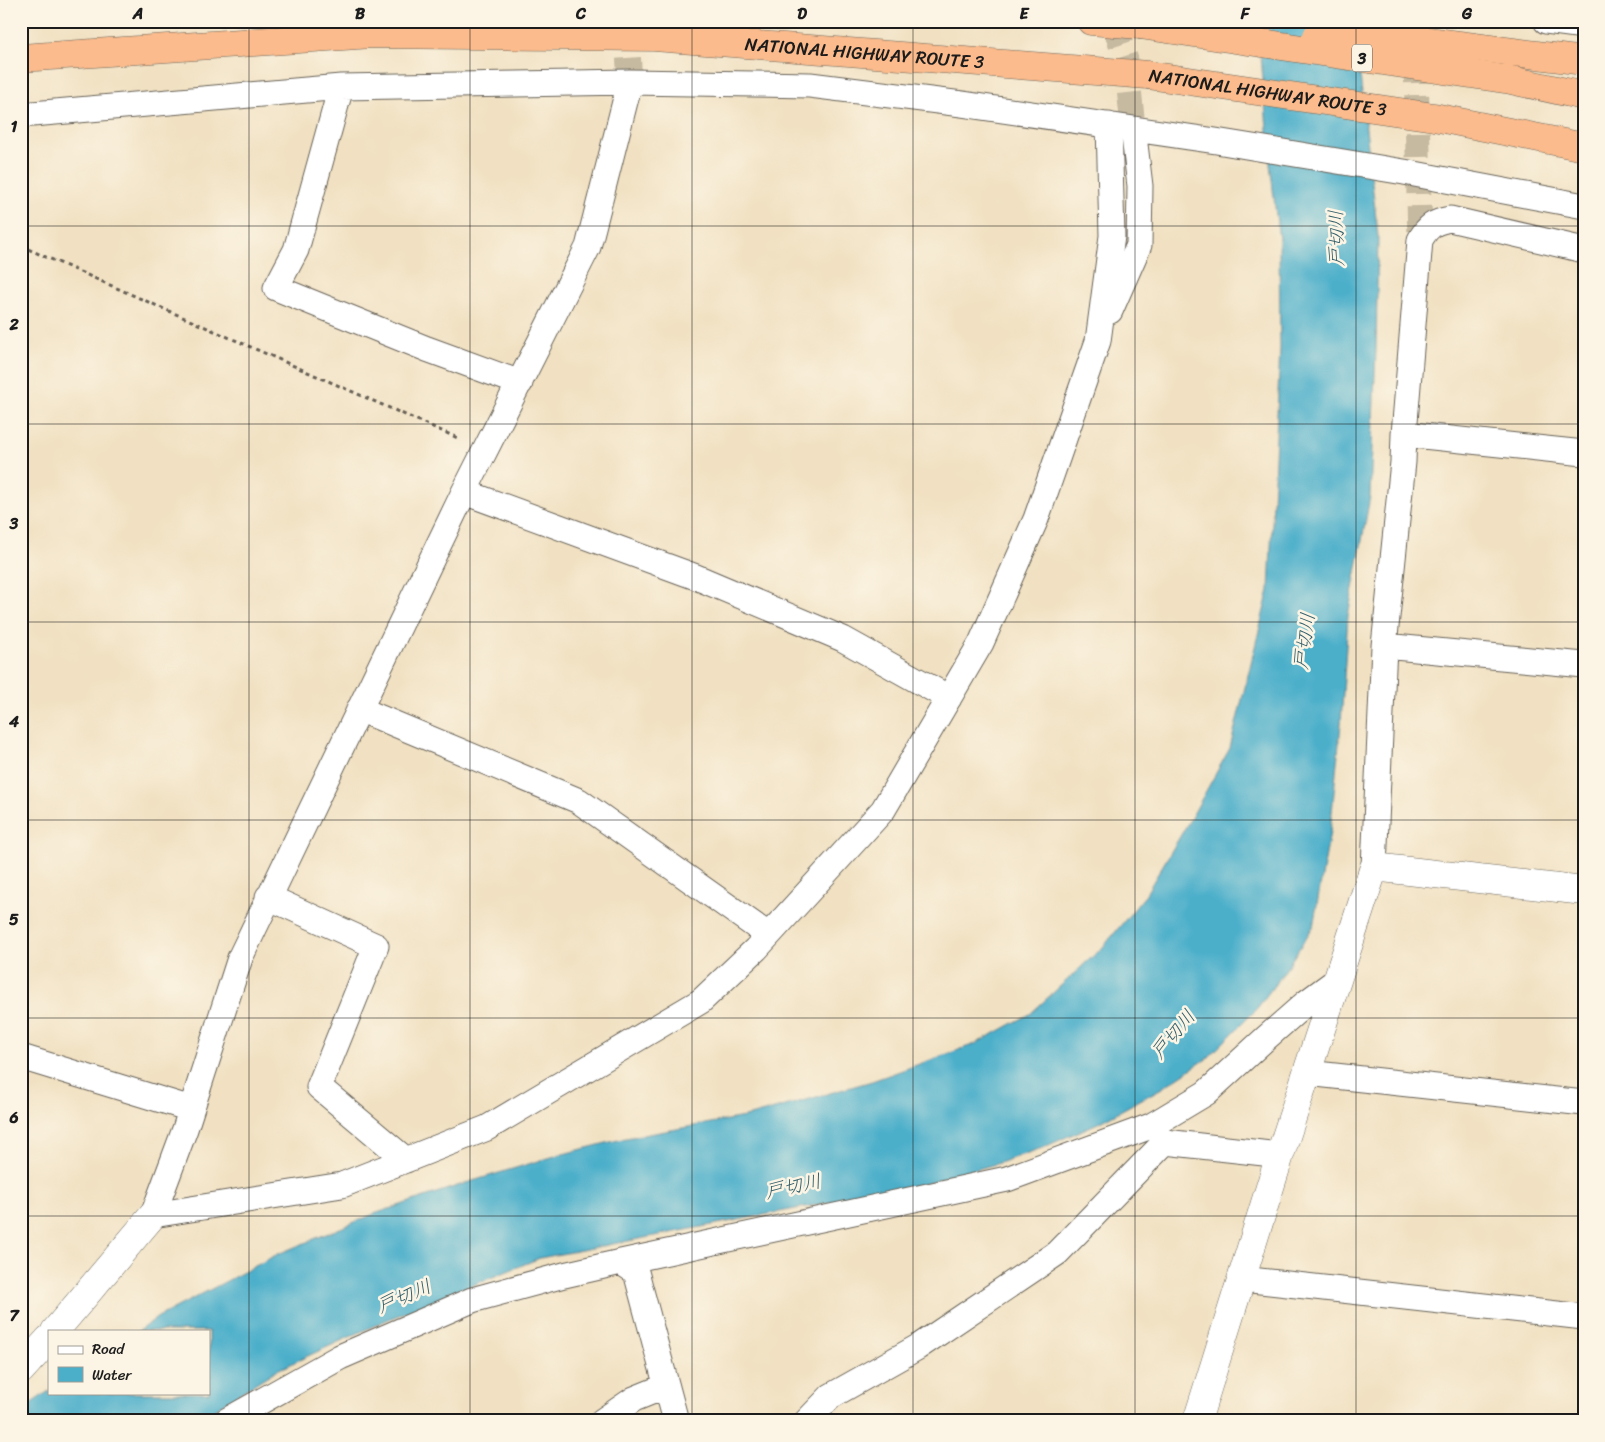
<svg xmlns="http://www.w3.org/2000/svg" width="1605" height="1442" font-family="Sriracha,'Klee One',sans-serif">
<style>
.water{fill:#4bafca;stroke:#346673}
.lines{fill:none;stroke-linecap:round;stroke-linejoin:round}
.minor-tunnel{stroke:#c6baa1;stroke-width:25;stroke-dasharray:25 12;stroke-linecap:butt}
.minor-casing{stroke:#676156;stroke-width:27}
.tertiary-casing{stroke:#676156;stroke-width:29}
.trunk-casing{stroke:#676156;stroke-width:29}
.path{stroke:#676156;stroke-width:3;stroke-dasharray:4 4;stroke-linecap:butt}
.minor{stroke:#fff;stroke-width:25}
.tertiary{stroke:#fff;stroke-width:28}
.trunk{stroke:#fbbb8c;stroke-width:28}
.trunk-bridge-casing{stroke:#676156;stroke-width:29;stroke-linecap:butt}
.trunk-bridge{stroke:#fbbb8c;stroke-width:28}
.grid{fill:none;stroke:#1c1c1c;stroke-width:1;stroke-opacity:0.55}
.labels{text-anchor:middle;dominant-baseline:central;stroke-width:5;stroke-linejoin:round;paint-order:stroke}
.shield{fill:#fcf5e5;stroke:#5f5d58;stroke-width:1}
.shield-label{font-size:16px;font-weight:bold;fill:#1c1c1c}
.street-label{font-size:18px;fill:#1c1c1c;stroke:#fcf5e5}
.water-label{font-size:19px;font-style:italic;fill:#315e6a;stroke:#fcf5e5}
.neatline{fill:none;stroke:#1c1c1c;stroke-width:2}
.grid-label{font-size:16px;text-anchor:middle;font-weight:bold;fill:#1c1c1c}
</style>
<rect width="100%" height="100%" fill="#fcf5e5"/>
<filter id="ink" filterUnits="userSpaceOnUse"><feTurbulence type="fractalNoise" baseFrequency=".02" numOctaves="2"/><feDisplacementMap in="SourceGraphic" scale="10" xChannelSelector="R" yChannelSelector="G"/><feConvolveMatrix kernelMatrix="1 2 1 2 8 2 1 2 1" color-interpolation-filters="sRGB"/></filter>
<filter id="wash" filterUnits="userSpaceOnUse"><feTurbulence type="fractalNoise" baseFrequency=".0096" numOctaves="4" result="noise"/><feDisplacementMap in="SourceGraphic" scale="20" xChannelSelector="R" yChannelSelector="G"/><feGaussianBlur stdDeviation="1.12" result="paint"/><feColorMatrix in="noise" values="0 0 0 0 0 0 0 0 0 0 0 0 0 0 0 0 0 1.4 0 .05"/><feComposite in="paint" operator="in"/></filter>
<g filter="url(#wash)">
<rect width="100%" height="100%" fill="#f1e1c2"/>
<path class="water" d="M1258 21H1354L1378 236 1376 350 1370 497 1348 616 1341 724 1330 832 1313 927 1282 975 1255 1011 1208 1058 1162 1088 1098 1123 1042 1148 996 1164 915 1186 540 1258 389 1319 275 1371 196 1421H21V1410L49 1391V1393H209V1331H138L158 1317 278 1254 374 1214 466 1183 555 1156 626 1138 750 1116 872 1081 975 1044 1030 1014 1103 947 1144 897 1191 818 1230 748 1269 590 1280 349 1279 240 1270 164Z"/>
</g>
<g filter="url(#ink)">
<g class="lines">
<path class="minor-tunnel" d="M626 21 630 82
M1113 21 1126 60 1134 136
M1415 21 1420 240"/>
<g class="minor-casing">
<path id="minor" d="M1546 21 1584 26
M630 82 588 247 464 492 240 958 185 1129 153 1215 342 1185 487 1128 701 1001 756 949 883 810 981 643 1036 519 1098 341 1112 236 1109 125
M341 87 296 250 276 288 427 349 520 383
M21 115 341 87 630 82 810 85 962 104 1216 141 1404 172 1584 206
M1110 311 1139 245 1140 186 1134 136
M1404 434 1584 453
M464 492 696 577 843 639 949 698
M1384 646 1584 665
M359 709 579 801 768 935
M1374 867 1384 646 1403 462 1404 434 1420 240C1428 226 1434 222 1450 219L1584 250
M268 897 376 946 319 1087 406 1160
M21 1057 191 1109
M1307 1073 1584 1103
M621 1262 1007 1179 1151 1126 1206 1093 1266 1038 1307 1002 1337 980
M1242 1279 1584 1317
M226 1421 340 1357 472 1300 564 1275 621 1262 636 1272 676 1421
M602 1421 634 1399 666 1386
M807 1421 831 1396 918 1347 1057 1253 1165 1142 1280 1155"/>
</g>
<g class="tertiary-casing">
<path id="tertiary" d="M55 1331 153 1215
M21 1370 49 1339
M1197 1421 1280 1155 1374 867 1584 891"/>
</g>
<g class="trunk-casing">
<g id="trunk">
<path d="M1091 21 1140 25"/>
<path id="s1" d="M21 58 372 34 654 37 1148 75"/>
</g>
</g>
<path class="path" d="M21 246 460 439"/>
<use href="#minor" class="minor"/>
<use href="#tertiary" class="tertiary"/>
<use href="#trunk" class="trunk"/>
<g class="trunk-bridge-casing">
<g id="trunk-bridge">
<path d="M1140 25 1511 80 1584 96"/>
<path d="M1317 36 1428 41 1584 61"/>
<path id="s2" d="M1148 75 1434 117 1584 147"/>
</g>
</g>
<use href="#trunk-bridge" class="trunk-bridge"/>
</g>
</g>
<path class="grid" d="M249 21V1421M470 21V1421M692 21V1421M913 21V1421M1135 21V1421M1356 21V1421M21 226H1584M21 424H1584M21 622H1584M21 820H1584M21 1018H1584M21 1216H1584"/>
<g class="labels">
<rect class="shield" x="1352" y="44.5" width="20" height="27" rx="4"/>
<g class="shield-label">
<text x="1362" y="58">3</text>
</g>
<g class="street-label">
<text stroke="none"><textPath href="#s1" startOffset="845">NATIONAL HIGHWAY ROUTE 3</textPath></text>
<text stroke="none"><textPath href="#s2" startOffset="121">NATIONAL HIGHWAY ROUTE 3</textPath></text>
</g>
<g class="water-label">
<text transform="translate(1336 238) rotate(-91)">戸切川</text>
<text transform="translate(1304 641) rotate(-82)">戸切川</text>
<text transform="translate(1173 1034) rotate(-50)">戸切川</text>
<text transform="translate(793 1186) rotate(-12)">戸切川</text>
<text transform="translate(404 1296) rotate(-23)">戸切川</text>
</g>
</g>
<rect width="1605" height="1442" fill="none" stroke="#fcf5e5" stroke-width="55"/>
<rect x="48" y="1330" width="162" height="65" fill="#fcf5e5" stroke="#a29e95"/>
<rect x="58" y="1346" width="25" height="8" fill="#ffffff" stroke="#a29e95"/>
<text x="92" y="1354" font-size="15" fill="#1c1c1c">Road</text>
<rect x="58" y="1367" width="25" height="15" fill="#4bafca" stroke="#a29e95"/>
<text x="92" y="1380" font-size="15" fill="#1c1c1c">Water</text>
<rect x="28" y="28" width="1550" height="1386" class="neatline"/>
<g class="grid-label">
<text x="138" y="19">A</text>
<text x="360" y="19">B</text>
<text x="581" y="19">C</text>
<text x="802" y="19">D</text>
<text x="1024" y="19">E</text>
<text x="1245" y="19">F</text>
<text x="1467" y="19">G</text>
<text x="14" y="132">1</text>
<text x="14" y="330">2</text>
<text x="14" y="529">3</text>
<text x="14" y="727">4</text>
<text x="14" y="925">5</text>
<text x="14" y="1123">6</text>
<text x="14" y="1321">7</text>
</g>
</svg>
